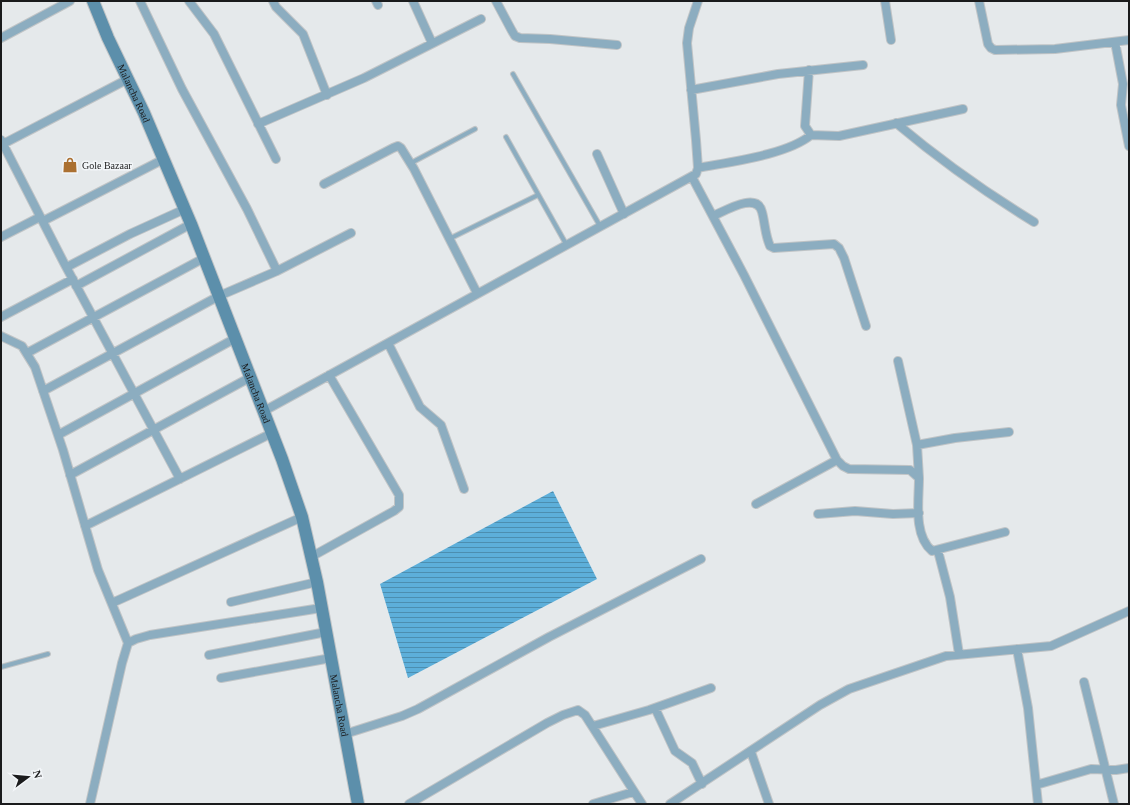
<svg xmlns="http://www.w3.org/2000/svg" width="1130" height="805" font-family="'Times New Roman',serif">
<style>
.water{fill:url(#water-rules)}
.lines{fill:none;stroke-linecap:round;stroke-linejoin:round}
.service-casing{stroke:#c0c4c6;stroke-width:6}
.minor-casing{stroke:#c0c4c6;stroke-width:10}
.secondary-casing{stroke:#c0c4c6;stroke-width:14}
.service{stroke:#8cadc0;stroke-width:4}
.minor{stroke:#8cadc0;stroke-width:8}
.secondary{stroke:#5c8fab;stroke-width:12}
.labels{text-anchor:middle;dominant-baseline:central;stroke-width:3;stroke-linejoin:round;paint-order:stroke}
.street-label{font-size:10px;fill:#1a1b1c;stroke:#f3f6f9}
.poi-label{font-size:10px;fill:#1a1b1c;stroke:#f3f6f9;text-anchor:start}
</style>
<defs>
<pattern id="water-rules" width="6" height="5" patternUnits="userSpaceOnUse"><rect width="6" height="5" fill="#5dafda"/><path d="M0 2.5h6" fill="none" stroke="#4c8eb0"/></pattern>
</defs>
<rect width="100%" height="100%" fill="#e5e9eb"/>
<path class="water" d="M553 491 597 579 408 678 380 584Z"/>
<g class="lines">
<g class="service-casing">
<path id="service" d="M513 74 600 226
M506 137 566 244
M411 163 475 129
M449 239 538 195
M1 667 48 654"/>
</g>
<g class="minor-casing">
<path id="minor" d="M140 1 182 89 247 209 277 271
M189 1 214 34 276 159
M273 1 276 7 303 34 327 95
M376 1 378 5
M413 1 432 43
M496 1 512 31 515 36 520 38 550 39 617 45
M885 1 891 40
M979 1 988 44 991 48 995 50 1055 49 1129 40
M1 38 70 1
M1115 42 1123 84 1121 105 1129 146
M809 70 805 126 811 135 839 136 963 109
M691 90 778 74 863 65
M896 123C940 160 985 192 1034 222
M258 124 364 78 481 19
M1 140 64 263 180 479
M1 145 128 79
M597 154 624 214
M698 168C729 162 787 155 811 135
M692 177 744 275 837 460 843 466 849 469 910 470 919 478C919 500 913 535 932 551L1005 532
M324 184 393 148 398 146 401 148 414 169 477 293
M713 216C725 211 757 191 762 212 765 223 765 235 770 246L774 248 834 244 839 248 844 258 866 326
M43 221 164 159
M1 237 40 217
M67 267 130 234 185 209
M76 286 191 224
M1 317 73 279
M1 336 22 346 35 367 63 450 98 570 128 643
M388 343 420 407 441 425 464 489
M27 353 204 258
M898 361 917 445 919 478
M43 391 219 296 277 271 351 233
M264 411 696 174 698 168 696 140 687 43 689 28 698 1
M58 435 236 338
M917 445 955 438 1009 432
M70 475 251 377
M756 504 837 460
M818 514 855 511 893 514 919 513
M85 526 272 433
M938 551 950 597 959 654
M311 557 394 511 399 507V495L329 375
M231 602 317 582
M112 603 302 517
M1017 649 1028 708 1038 804
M209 655 326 632
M221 678 331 658
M1084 682 1114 804
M655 708 675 751 692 763 702 784
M593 726 649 710 711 688
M345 734 402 716 418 709 549 637 701 559
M751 752 769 804
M1036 785 1091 769 1116 770 1129 768
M90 804 122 663 128 643 136 639 150 635 321 608
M409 804 547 723 563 715 578 710 585 715 642 804
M593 804 633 792
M670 804 820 705 849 689 946 656 1051 646 1129 611"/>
</g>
<g class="secondary-casing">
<g id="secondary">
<path id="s1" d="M93 1 108 38 144 113 191 224 282 459 302 517 317 582 358 804"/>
</g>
</g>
<use href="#service" class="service"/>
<use href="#minor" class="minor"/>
<use href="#secondary" class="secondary"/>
</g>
<defs>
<g id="shop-bare" transform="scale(1.2)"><path d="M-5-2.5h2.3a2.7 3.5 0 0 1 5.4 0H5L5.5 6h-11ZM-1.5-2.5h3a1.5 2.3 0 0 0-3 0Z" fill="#ab7031" stroke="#f3f6f9" stroke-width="2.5" paint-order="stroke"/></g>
</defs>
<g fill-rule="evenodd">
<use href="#shop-bare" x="70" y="165"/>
</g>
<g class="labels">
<g class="street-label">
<text stroke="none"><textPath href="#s1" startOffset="101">Malancha Road</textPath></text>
<text stroke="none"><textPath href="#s1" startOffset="425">Malancha Road</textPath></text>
<text stroke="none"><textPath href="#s1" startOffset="749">Malancha Road</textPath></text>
</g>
<g class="poi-label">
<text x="82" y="165">Gole Bazaar</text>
</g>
</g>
<rect width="1130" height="805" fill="none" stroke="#1a1b1c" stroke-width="4"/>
<g transform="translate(28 777) rotate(74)" stroke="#f3f6f9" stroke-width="3" paint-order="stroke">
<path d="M0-3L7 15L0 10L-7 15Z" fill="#1a1b1c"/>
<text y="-6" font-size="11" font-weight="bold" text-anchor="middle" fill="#1a1b1c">N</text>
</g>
</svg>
